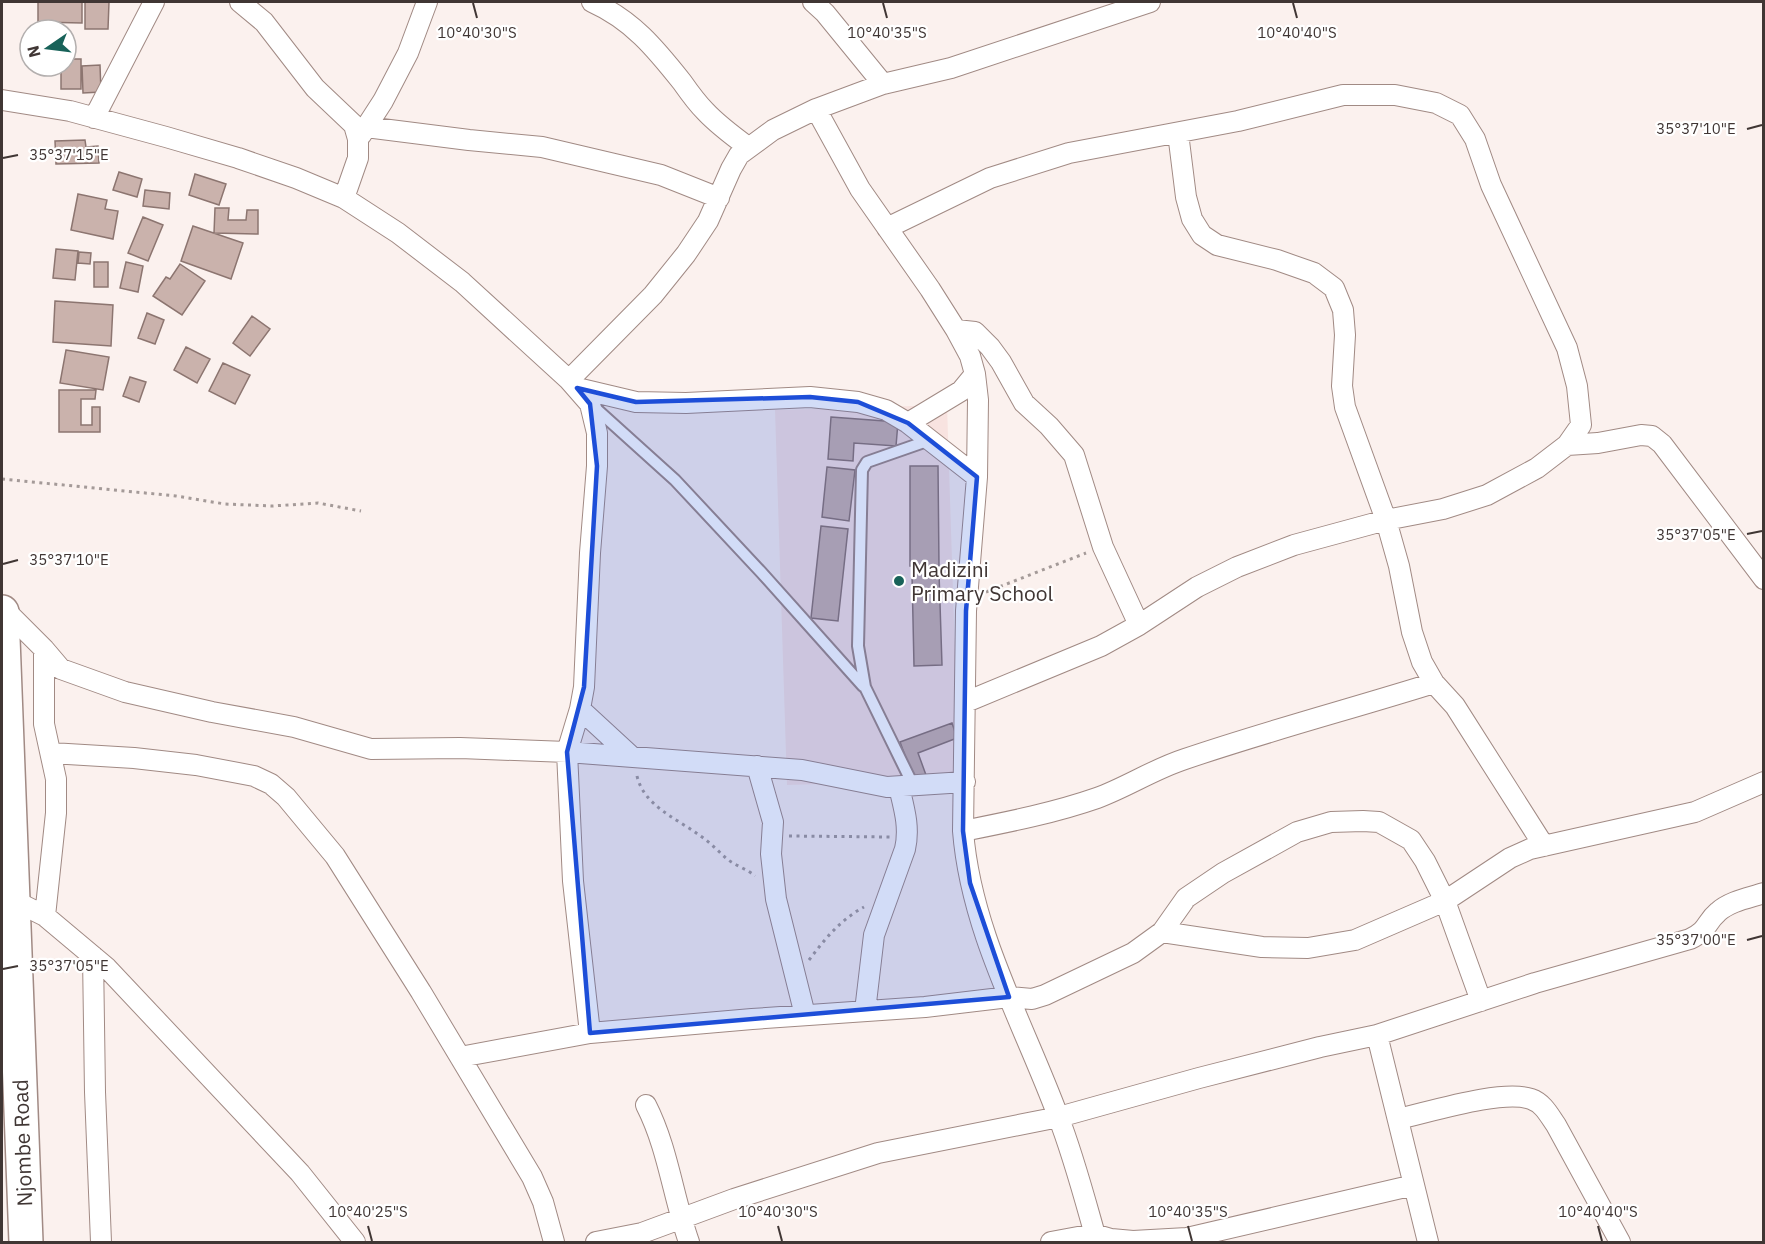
<svg xmlns="http://www.w3.org/2000/svg" width="1765" height="1244" font-family="'IBM Plex Sans',sans-serif">
<style>
.built{fill:#f8e3e0}
.building{fill:#cab2ac;stroke:#8c7570;stroke-width:1.5}
.lines{fill:none;stroke-linecap:round;stroke-linejoin:round}
.lane-casing{stroke:#a18a84;stroke-width:14}
.street-casing{stroke:#a18a84;stroke-width:22}
.highway-casing{stroke:#a18a84;stroke-width:36}
.path{stroke:#a49a98;stroke-width:3;stroke-dasharray:3 4.5;stroke-linecap:butt}
.lane{stroke:#fff;stroke-width:10}
.street{stroke:#fff;stroke-width:20}
.highway{stroke:#fff;stroke-width:33}
.marked{fill:#1d4ed8;fill-opacity:0.2;stroke:#1d4ed8;stroke-width:4.5;stroke-linejoin:round}
.ticks{fill:none;stroke:#403634;stroke-width:2}
.poi-dot{fill:#186259;stroke:#fff;stroke-width:2}
.labels{text-anchor:middle;dominant-baseline:central;stroke-width:4.5;stroke-linejoin:round;paint-order:stroke}
.poi-label{font-size:21px;fill:#403634;stroke:#fff;text-anchor:start}
.street-label{font-size:21px;fill:#403634;stroke:#fff}
.ticks-label{font-size:15px;text-anchor:middle;fill:#403634;stroke:#fff;stroke-width:4.5;stroke-linejoin:round;paint-order:stroke}
</style>
<rect width="100%" height="100%" fill="#fbf1ee"/>
<path class="built" d="M947 405 959 780 787 785 775 410Z"/>
<path class="building" d="M38 2H82V23L38 22Z
M85 2H109L108 29H85Z
M66 59H81V89H61V66H66Z
M100 65 101 92 83 93 82 66Z
M85 140 86 147 98 146 99 163 56 164 55 141Z
M119 172 142 179 137 197 113 190Z
M195 174 226 184 219 205 189 195Z
M145 190 170 193 169 209 143 206Z
M78 194 107 200 105 209 118 211 113 239 71 230Z
M215 208H229L228 220H246L247 210H258V234L214 233Z
M143 217 163 225 148 261 128 253Z
M193 226 243 243 231 279 181 261Z
M56 249 78 251 75 280 53 278Z
M79 252 91 253 90 264 78 263Z
M94 262H108V287H94Z
M126 262 143 266 138 292 120 288Z
M180 264 205 281 182 315 153 296 166 277 170 279Z
M55 301 113 305 111 346 53 342Z
M147 313 164 320 155 344 138 338Z
M252 316 270 329 250 356 233 343Z
M186 347 210 359 197 383 174 370Z
M66 350 109 357 103 390 60 383Z
M223 363 250 375 235 404 209 391Z
M130 377 146 382 139 402 123 396Z
M59 390H96L95 399H81V425H92V407H100V432H59Z
M831 417 898 422 896 446 854 443 853 461 828 459Z
M910 466H938L939 566H910Z
M827 467 855 470 849 521 822 517Z
M821 526 848 529 838 621 811 618Z
M939 573 942 665 914 666 912 574Z
M952 723 957 738 918 753 926 775 914 780 900 742Z"/>
<g class="lines">
<g class="lane-casing">
<path id="lane" d="M593 406 675 480 761 572 863 686
M913 785 865 687 858 646 862 470 867 462 930 440"/>
</g>
<g class="street-casing">
<path id="street" d="M240 2 264 22 315 88 354 125 358 139V158L344 198
M592 2C632 20 655 48 682 82 689 92 696 102 705 111 718 125 733 136 748 147
M813 2 825 13 883 84
M2 100 70 111 166 137 238 158 296 178 344 198 398 233 462 282 569 380 590 404 597 433V466L590 553 584 687 580 709 567 752 573 881 590 1033
M816 109 860 189 930 289 956 330 970 356 975 374 978 400 977 477 966 611 963 831C971 932 1023 1022 1058 1116 1074 1157 1085 1200 1097 1242
M94 118 154 2
M366 127 469 140 542 147 661 175 719 198
M1178 133 1186 197 1192 219 1202 235 1217 245 1277 260 1314 273 1334 288 1343 310 1345 335 1342 386 1345 407 1386 520 1399 566 1412 632 1422 662 1434 683 1455 706 1544 846
M361 135 383 101 408 53 427 2
M887 228 990 178 1069 153 1238 121 1343 95H1395L1436 103 1460 115 1475 139 1491 185 1567 348 1577 386 1581 425 1567 445 1537 468 1487 495 1443 509 1386 520 1294 545 1237 567 1197 587 1139 625 1101 646 966 702
M956 330 975 332 990 347 1001 362 1024 403 1049 426 1074 455 1103 547 1139 625
M569 380 653 295 686 254 708 221 731 169 739 155 773 130 816 109 883 84 951 68 1150 2
M577 388 636 402 686 403 810 397 858 402 886 410 908 423 977 477
M908 423 961 391 975 374
M1567 445 1598 443 1641 435 1652 436 1662 444 1764 579
M2 607 44 649 61 669 125 692 212 712 294 727 371 749 460 748 567 752 802 770 887 787 965 782
M44 649V724L56 779V813L45 916
M580 709 631 756
M51 753 134 758 196 765 254 776 271 784 286 797 335 856 421 992 532 1177 543 1202 554 1242
M757 766 773 822 771 854 776 899 805 1015
M963 831C1008 822 1054 813 1097 798 1127 787 1154 769 1185 759 1267 731 1351 709 1434 683
M13 900 45 916 107 968 300 1173 355 1242
M1162 932 1262 947 1308 948 1355 940 1445 901 1510 858 1530 849 1695 812 1764 782
M93 956 95 1092 101 1242
M865 1011 874 935 905 849C910 827 904 808 899 787
M1377 1035 1428 1242
M460 1057 590 1033 752 1019 925 1007 1009 997 1032 999 1045 995 1133 953 1162 932 1186 898 1223 873 1297 832 1331 822 1363 821 1379 822 1411 840 1425 861 1445 901 1481 1001
M646 1105C668 1148 673 1197 689 1242
M1398 1119C1430 1112 1502 1089 1531 1099 1543 1103 1549 1115 1556 1125L1620 1242
M596 1242 642 1233 734 1199 878 1153 1059 1117 1199 1078 1320 1047 1377 1035 1535 983 1690 939C1709 930 1705 923 1718 912 1730 901 1749 898 1764 893
M1051 1242 1094 1234 1111 1239 1133 1241 1187 1238 1414 1185"/>
</g>
<g class="highway-casing">
<path id="highway" d="M2 612 26 1242"/>
</g>
<path class="path" d="M2 479 176 496 225 504 272 506 318 503 361 511
M986 592 1086 553
M637 776C644 806 676 818 699 835 710 842 718 851 727 859 736 866 747 869 755 876
M789 836 891 837
M809 960C825 939 840 920 864 907"/>
<use href="#lane" class="lane"/>
<use href="#street" class="street"/>
<use href="#highway" class="highway"/>
</g>
<path class="marked" d="M577 388 636 402 810 397 858 402 908 423 977 477 966 611 963 831 970 883 1009 997 590 1033 567 752 584 687 597 466 590 404Z"/>
<path class="ticks" d="M473 3 477 18M883 3 887 18M1293 3 1297 18M1747 129 1762 125M3 158 18 155M1747 534 1762 531M3 564 18 560M1747 940 1762 936M3 969 18 966M368 1226 372 1241M778 1226 782 1241M1188 1226 1192 1241M1598 1226 1602 1241"/>
<circle class="poi-dot" cx="899" cy="581" r="6"/>
<g class="labels">
<g class="poi-label">
<text x="911" y="569">Madizini<tspan x="911" dy="24">Primary School</tspan></text>
</g>
<g class="street-label">
<text transform="translate(22 1143) rotate(-92)">Njombe Road</text>
</g>
</g>
<g class="ticks-label">
<text x="477" y="38">10°40'30"S</text>
<text x="887" y="38">10°40'35"S</text>
<text x="1297" y="38">10°40'40"S</text>
<text x="1696" y="134">35°37'10"E</text>
<text x="69" y="160">35°37'15"E</text>
<text x="1696" y="540">35°37'05"E</text>
<text x="69" y="565">35°37'10"E</text>
<text x="1696" y="945">35°37'00"E</text>
<text x="69" y="971">35°37'05"E</text>
<text x="368" y="1217">10°40'25"S</text>
<text x="778" y="1217">10°40'30"S</text>
<text x="1188" y="1217">10°40'35"S</text>
<text x="1598" y="1217">10°40'40"S</text>
</g>
<rect width="1765" height="1244" fill="none" stroke="#403634" stroke-width="6"/>
<g transform="translate(48 48) rotate(256)"><circle r="28" fill="#ffffff" stroke="#b3afae" stroke-width="1.5"/>
<path d="M0-4.5L10 22L0 15L-10 22Z" fill="#186259"/>
<text y="-9" font-size="16" font-weight="bold" text-anchor="middle" fill="#403634">N</text>
</g>
</svg>
